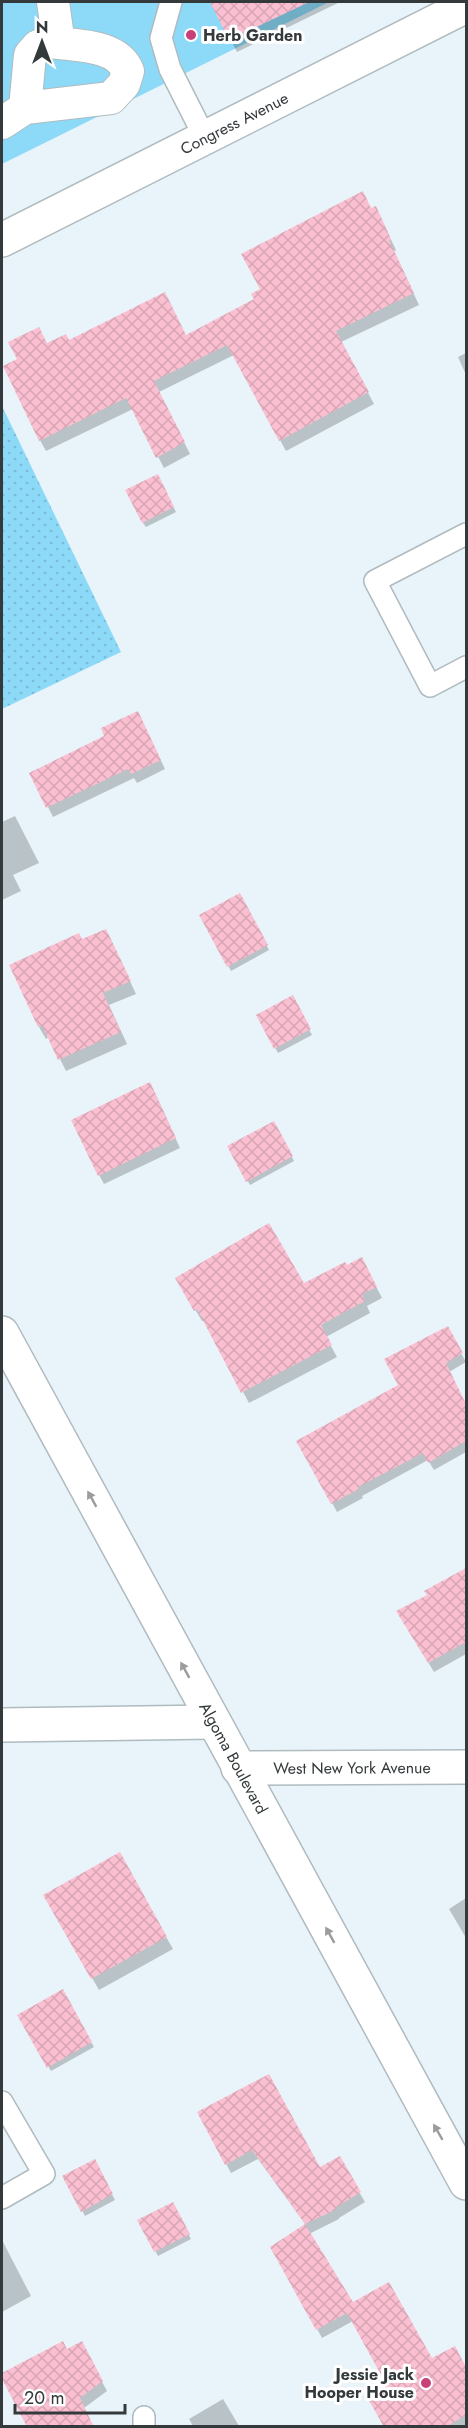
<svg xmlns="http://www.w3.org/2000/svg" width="468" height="2428" font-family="Jost,sans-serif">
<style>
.grass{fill:url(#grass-dots)}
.garden{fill:#8ddaf8}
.shadow{fill:#0003}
.building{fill:url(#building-cross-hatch)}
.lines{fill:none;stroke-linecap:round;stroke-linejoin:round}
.service-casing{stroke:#afbbbf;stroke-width:24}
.pedestrian-casing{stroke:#afbbbf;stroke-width:34}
.minor-casing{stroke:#afbbbf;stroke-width:36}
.secondary-casing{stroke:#afbbbf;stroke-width:36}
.service{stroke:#fff;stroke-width:21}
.pedestrian{stroke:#fff;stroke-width:32}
.minor{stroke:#fff;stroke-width:33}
.secondary{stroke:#fff;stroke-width:33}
.oneway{fill:#9a9c9d}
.poi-dot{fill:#c93f78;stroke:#fff;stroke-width:2}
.labels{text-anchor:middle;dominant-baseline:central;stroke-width:6;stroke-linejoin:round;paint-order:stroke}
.poi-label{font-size:16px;font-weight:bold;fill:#34393b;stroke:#fff;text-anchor:start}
.street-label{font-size:16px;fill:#34393b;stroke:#fff}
</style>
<defs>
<pattern id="grass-dots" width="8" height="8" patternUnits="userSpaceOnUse" patternTransform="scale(1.5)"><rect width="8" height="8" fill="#8ddaf8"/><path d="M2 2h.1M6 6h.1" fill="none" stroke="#7abcd6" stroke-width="1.8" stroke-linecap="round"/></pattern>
<pattern id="building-cross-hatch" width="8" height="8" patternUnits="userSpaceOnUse" patternTransform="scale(1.5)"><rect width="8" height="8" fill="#fabfd1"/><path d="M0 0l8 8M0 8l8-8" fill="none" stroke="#d7a5b4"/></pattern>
</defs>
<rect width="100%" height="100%" fill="#e8f4f9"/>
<path class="grass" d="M2 406 121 652 2 709Z"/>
<path class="garden" d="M2 2H329L2 164Z"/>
<path class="shadow" d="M211 2H340L237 52Z
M371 210 381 219 396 250 394 251 419 305 341 342 374 404 286 451 234 355 159 392 190 454 164 468 133 409 46 451 40 440 47 345 187 337 256 300Z
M466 353V375L458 357Z
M160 481 176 512 146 527 143 523Z
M142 722 165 769 137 783 134 778 53 817 31 773Z
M15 816 39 863 13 875 21 891 2 900V822Z
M239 895 269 950 231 971 201 915Z
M106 930 136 994 109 1005 127 1044 66 1071 49 1037 46 1039 39 1027 11 966 82 941Z
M292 997 312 1035 278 1053 258 1016Z
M155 1093 180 1148 104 1184 99 1175Z
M273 1123 294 1161 250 1185 229 1147Z
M346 1267 368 1271 382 1298 367 1306 370 1313 326 1337 337 1357 249 1403 204 1320 202 1321 177 1279 304 1285Z
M447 1328 466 1362 449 1372 466 1406V1452L434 1470 428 1460 362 1496 363 1498 337 1512 298 1441 400 1385Z
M466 1569V1654L434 1672 398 1612 429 1595 426 1591Z
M119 1854 173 1949 99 1990 45 1896Z
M466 1898V1938L449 1909Z
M62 1991 94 2047 51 2071 19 2015Z
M199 2113 320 2169 339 2158 365 2202 339 2218V2219L309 2234 352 2304 432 2360 454 2348 466 2369V2426H386L388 2384 353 2321 322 2338 272 2247 306 2225 258 2159 231 2173Z
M94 2161 115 2200 85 2216 64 2177Z
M172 2204 191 2239 158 2256 139 2221Z
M2 2240 31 2296 2 2312Z
M62 2343 67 2350 81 2343 107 2391 84 2408 29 2426 2 2375Z
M223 2399 239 2426H193L189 2419Z"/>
<path class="building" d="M210 2H309L229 40Z
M363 191 371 208 376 206 391 239 389 240 414 293 336 331 369 392 279 441 227 345 154 381 185 442 156 458 126 398 39 441 3 366 17 359 8 342 39 327 47 343 66 334 69 340 165 292 186 335 254 299 251 294 260 289 241 254Z
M158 474 174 507 142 523 125 490Z
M138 711 161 760 131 774 128 769 46 808 29 773 104 736 101 728Z
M240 893 268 945 227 967 199 915Z
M106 929 131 981 103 993 121 1032 58 1060 42 1025 38 1027 9 965 79 933 82 939Z
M293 995 311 1029 274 1049 256 1015Z
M150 1082 176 1138 98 1176 71 1120Z
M274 1121 293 1156 246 1182 227 1146Z
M269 1223 304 1283 345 1262 347 1265 362 1257 377 1287 362 1294 365 1301 321 1325 332 1345 241 1393 197 1309 194 1311 175 1278Z
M448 1326 463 1353 446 1363 466 1404V1441L428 1463 423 1453 358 1487 359 1489 331 1504 296 1441 398 1385 384 1359Z
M466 1568V1642L428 1663 396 1611 427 1595 424 1591Z
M120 1852 167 1937 91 1979 43 1895Z
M63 1989 92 2042 47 2068 17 2015Z
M269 2074 320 2167 340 2156 361 2192 335 2208V2210L305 2224 252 2150 225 2165 197 2112Z
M95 2159 113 2194 81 2212 62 2176Z
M173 2202 190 2234 154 2252 137 2220Z
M305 2224 353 2302 389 2282 432 2358 455 2346 466 2367V2415L446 2427H384L366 2395 386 2384 347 2313 316 2330 270 2247Z
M63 2341 67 2349 82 2341 103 2381 80 2398 94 2427H27L2 2379V2373Z"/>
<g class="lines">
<g class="service-casing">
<path id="service" d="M171 2 161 38 170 69 205 138
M466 534 375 581 430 686 466 667
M2 2102 44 2174 2 2198
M144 2417V2426"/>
</g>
<g class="pedestrian-casing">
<path id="pedestrian" d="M25 108 30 55 38 46 51 42
M2 123 25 108 111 98 124 84 128 71C117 44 76 46 51 42L57 30 53 2"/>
</g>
<g class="minor-casing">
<g id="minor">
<path id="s1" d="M2 240 466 6"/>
<path d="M2 1725 213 1722"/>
<path id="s2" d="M238 1768 466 1767"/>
</g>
</g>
<g class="secondary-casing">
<g id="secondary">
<path id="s3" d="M2 1333 466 2183"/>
</g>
</g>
<use href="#service" class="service"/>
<use href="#pedestrian" class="pedestrian"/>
<use href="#minor" class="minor"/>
<use href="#secondary" class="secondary"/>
</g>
<defs><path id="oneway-solid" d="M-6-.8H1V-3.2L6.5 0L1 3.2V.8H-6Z" transform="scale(1.5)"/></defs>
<g class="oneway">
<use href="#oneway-solid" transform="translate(92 1499) rotate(-119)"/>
<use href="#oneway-solid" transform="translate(185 1670) rotate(-119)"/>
<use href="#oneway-solid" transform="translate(330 1935) rotate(-119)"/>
<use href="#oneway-solid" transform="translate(438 2132) rotate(-120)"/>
</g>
<g class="poi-dot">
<circle cx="191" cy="35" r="6"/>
<circle cx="426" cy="2383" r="6"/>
</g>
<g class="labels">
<g class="poi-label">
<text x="203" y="35">Herb Garden</text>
<text x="414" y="2374" text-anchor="end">Jessie Jack<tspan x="414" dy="18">Hooper House</tspan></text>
</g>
<g class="street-label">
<text stroke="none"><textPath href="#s1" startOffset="260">Congress Avenue</textPath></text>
<text stroke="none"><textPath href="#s3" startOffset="484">Algoma Boulevard</textPath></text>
<text stroke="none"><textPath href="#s2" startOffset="114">West New York Avenue</textPath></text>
</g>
</g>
<rect width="468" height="2428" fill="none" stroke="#34393b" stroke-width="6"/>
<g transform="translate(42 42)" stroke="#ffffff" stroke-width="4.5" paint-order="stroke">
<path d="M0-4.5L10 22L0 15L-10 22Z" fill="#34393b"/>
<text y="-9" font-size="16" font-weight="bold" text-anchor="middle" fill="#34393b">N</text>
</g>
<path d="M15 2404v9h110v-9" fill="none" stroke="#34393b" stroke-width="3"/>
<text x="24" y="2404" font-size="18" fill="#34393b" stroke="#ffffff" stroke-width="4.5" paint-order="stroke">20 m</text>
</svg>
